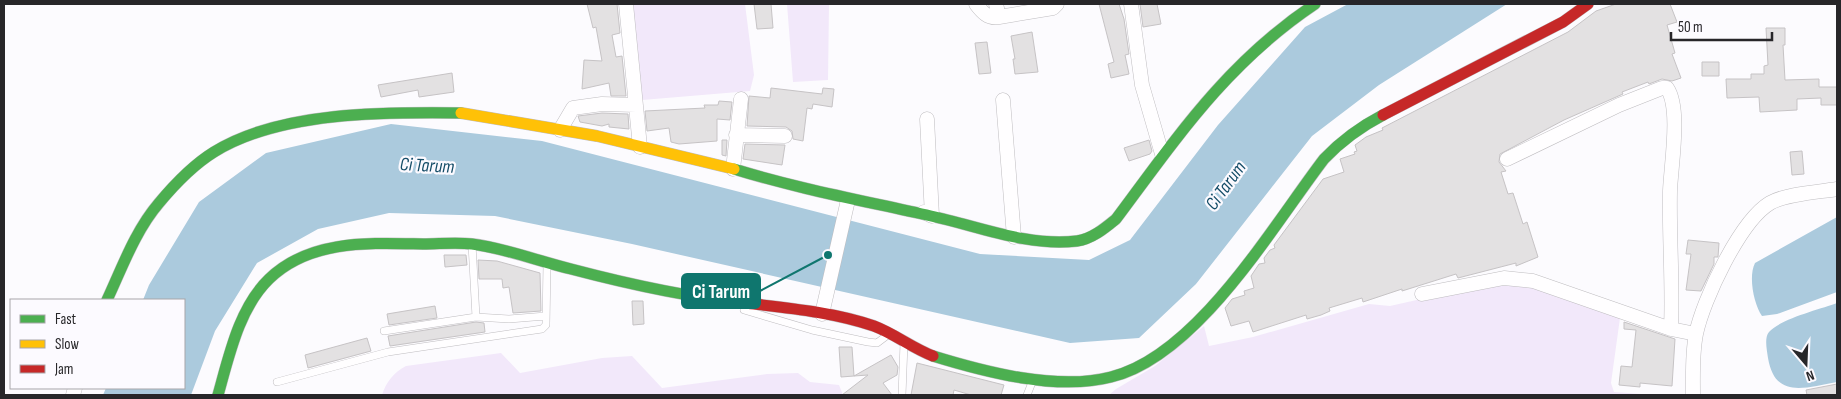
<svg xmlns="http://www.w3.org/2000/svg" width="1841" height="399" font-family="'Sofia Sans Condensed',sans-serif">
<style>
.green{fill:#f2e8fa}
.water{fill:#abcadd}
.building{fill:#e3e1e2;stroke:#c6c3c5}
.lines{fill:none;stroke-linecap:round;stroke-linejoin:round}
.lane-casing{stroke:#bfbdc0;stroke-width:8}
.street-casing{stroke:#bfbdc0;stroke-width:15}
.fast-casing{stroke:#bfbdc0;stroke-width:12}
.slow-casing{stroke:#bfbdc0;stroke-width:12}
.jam-casing{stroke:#bfbdc0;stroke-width:12}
.lane{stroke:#fffeff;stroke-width:7}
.street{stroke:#fffeff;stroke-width:14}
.fast{stroke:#4caf50;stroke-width:11}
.slow{stroke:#ffc107;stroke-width:11}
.jam{stroke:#c62828;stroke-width:11}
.labels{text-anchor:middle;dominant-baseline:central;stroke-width:4.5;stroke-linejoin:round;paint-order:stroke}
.water-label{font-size:19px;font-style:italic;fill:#154d68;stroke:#fcfaff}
.leader{fill:none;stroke:#0f766e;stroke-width:2}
.callout-dot{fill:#0f766e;stroke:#fcfaff;stroke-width:2}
.callout{fill:#0f766e;stroke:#0f766e;stroke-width:2}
.callout-label{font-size:19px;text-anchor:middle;font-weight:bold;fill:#fff}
</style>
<rect width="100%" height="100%" fill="#fcfbfe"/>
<path class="green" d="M631 4H745L754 75 750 91 642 100 632 35Z
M787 4H829L828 80 793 82Z
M1492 283 1544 289 1620 318 1611 383 1614 392 1655 395H1109L1116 389 1155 366 1204 326 1209 346 1253 337 1369 304 1390 306Z
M501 353 520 373 602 358 632 356 662 388 767 374 798 373 810 382 839 385 843 395H382C386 382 394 372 406 366Z"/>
<path class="water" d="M1348 4H1507L1379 85 1312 136 1196 284 1139 338 1070 343 632 244 495 216 389 213 318 229 257 263 215 331 191 395H103L106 388H184V300H143L149 285 199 202 266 153 391 124 542 141 980 254 1089 260 1130 240 1218 125 1305 27Z
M1837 217V292L1777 314 1762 316C1754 304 1748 277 1755 263Z
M1837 303V382C1804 388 1775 399 1768 358 1767 350 1764 338 1769 332 1780 319 1821 309 1837 303Z"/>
<path class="building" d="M587 4H617L620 33 612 35 616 57 622 56 626 96H611L609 83 582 89 584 60 602 61 596 27 593 28Z
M754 4H771L773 28 757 29Z
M1099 4H1119L1124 19 1129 54 1125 55 1129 74 1111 78 1108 64 1114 62Z
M1140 4H1157L1161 24 1143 27Z
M1616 4H1670L1677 22 1667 25 1675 53 1672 54 1681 78 1672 81 1662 79 1649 84 1648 82 1622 92 1623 94 1564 120 1500 154 1499 162 1506 171 1501 172 1508 194 1513 193 1523 224 1527 222 1538 257 1516 266V263L1458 278 1456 274 1402 291V289L1363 302 1362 298 1329 308 1330 311 1321 315 1307 319 1306 315 1253 332 1249 321 1231 326 1225 308 1232 299 1245 295 1244 291 1254 288 1251 276 1259 264 1265 263 1264 258 1270 250 1275 248 1274 245 1323 179 1344 172 1340 159 1355 154 1354 152 1357 151 1355 145 1366 137 1383 130 1382 128 1568 32 1596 11Z
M1766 28H1785V45H1783L1785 80 1819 79V87H1837V105H1821V98L1797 99V110L1760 112 1759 97 1727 98 1726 79H1751V74H1764V66L1768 65Z
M1032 32 1038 72 1015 74 1013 59H1015L1011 36Z
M987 42 991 73 979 74 975 43Z
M1702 62H1719V76H1702Z
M452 73 454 92 419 97 418 90 381 97 378 85Z
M771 88 822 94 823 88 834 89 832 107 813 104 812 109 807 108 803 141 793 139 792 131 786 127 747 126 749 96 770 98Z
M719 101 732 102 730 120 717 119V141L679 144 671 142 669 128 647 131 645 111 705 108 704 105H718Z
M602 113 628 114 629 129 609 127V124L602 126 580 122 578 116Z
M722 140H727L726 156 722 155Z
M1149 140 1152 151 1150 154 1129 161 1124 148Z
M745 144 785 145 782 165 743 159Z
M1802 151 1804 174 1792 175 1790 152Z
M1688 240 1719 243 1718 257H1714V264L1701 291 1686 290 1691 254H1686Z
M444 255H466L467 265 445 267Z
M478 260 497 261 540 273 541 311 513 313 509 287 503 288 502 279H479Z
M632 301H643L644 324 633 325Z
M435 306 437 318 389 325 387 314Z
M476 322 484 323 485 332 390 346 388 336Z
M1624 322 1675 339 1672 386 1640 383V387L1619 385 1621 366 1632 367 1636 330 1624 329Z
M367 338 371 351 308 368 305 355Z
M839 347H852L854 376 841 377Z
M891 355 898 367 897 375 883 383 892 395H842L868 375 854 376Z
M917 363 1004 385 1001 395H971L954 390 953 395H911Z
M1837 384V395H1807L1806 390Z"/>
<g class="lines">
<g class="lane-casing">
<path id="lane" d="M472 244 476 317
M744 310 812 330 868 342 877 343 889 334
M384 331 476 317 509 319 546 316
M277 382 388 352 542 329 546 325 547 264
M902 395 904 343
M1027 395 1033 380"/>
</g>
<g class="street-casing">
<path id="street" d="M626 4 640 147
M976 4C982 12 988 19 999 17
M996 4 999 17 1053 8 1057 4
M1131 4 1142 85 1162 154
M1003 100 1014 237
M560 130 573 108 602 104 636 105
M736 135 785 136
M1507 159 1619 105 1662 88H1667C1681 108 1671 165 1670 191 1669 237 1673 283 1671 329
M733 169 741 99
M924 212 932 216 927 119
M1422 294 1504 278 1533 281 1671 329 1696 334
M822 314 848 200
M73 395 75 388
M1693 395C1693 375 1692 354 1696 334 1703 300 1740 221 1770 203 1785 194 1819 192 1837 189"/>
</g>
<g class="fast-casing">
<path id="fast" d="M734 169C799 189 865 201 931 216 978 226 1028 247 1077 241 1092 239 1105 228 1116 219 1178 136 1227 63 1315 4
M107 300C122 268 135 231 159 203 174 185 193 165 214 152 280 111 386 112 461 113
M933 356C985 372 1057 391 1111 377 1197 356 1272 227 1324 159 1342 140 1360 127 1383 115
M218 395C229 356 239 308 269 279 310 239 371 243 423 244 439 244 456 242 472 244 505 248 538 261 571 269 628 284 686 297 745 303"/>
</g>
<g class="slow-casing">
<path id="slow" d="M461 113 597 136 734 169"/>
</g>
<g class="jam-casing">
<path id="jam" d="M1383 115 1563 22 1588 4
M745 303C788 308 833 312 874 326 895 334 912 348 933 356"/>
</g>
<use href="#lane" class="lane"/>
<use href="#street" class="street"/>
<use href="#fast" class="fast"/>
<use href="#slow" class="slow"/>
<use href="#jam" class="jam"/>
</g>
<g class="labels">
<g class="water-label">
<text transform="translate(427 166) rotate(3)">Ci Tarum</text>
<text transform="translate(1226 186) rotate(-54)">Ci Tarum</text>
</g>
</g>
<path class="leader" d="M828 255L760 291"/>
<circle class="callout-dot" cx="828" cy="255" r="5"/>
<rect class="callout" x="682" y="274" width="78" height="34" rx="5"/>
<g class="callout-label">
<text x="721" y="298">Ci Tarum</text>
</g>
<rect width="1841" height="399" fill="none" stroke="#272629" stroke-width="10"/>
<rect x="10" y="299" width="175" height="90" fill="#fcfaff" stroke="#a7a5a9"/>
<rect x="20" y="315" width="25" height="8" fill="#4caf50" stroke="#a7a5a9"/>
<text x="55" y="324" font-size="15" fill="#272629">Fast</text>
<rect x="20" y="340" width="25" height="8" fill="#ffc107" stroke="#a7a5a9"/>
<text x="55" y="349" font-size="15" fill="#272629">Slow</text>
<rect x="20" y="365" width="25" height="8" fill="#c62828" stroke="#a7a5a9"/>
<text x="55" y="374" font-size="15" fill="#272629">Jam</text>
<g transform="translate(1806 364) rotate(161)" stroke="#fcfaff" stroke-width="4" paint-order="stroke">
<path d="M0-4L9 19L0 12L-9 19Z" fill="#272629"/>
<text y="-8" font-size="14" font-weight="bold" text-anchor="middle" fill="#272629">N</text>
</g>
<path d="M1671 32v8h101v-8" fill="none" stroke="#272629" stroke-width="2.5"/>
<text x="1678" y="32" font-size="15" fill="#272629" stroke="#fcfaff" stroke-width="4" paint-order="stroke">50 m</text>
</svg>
